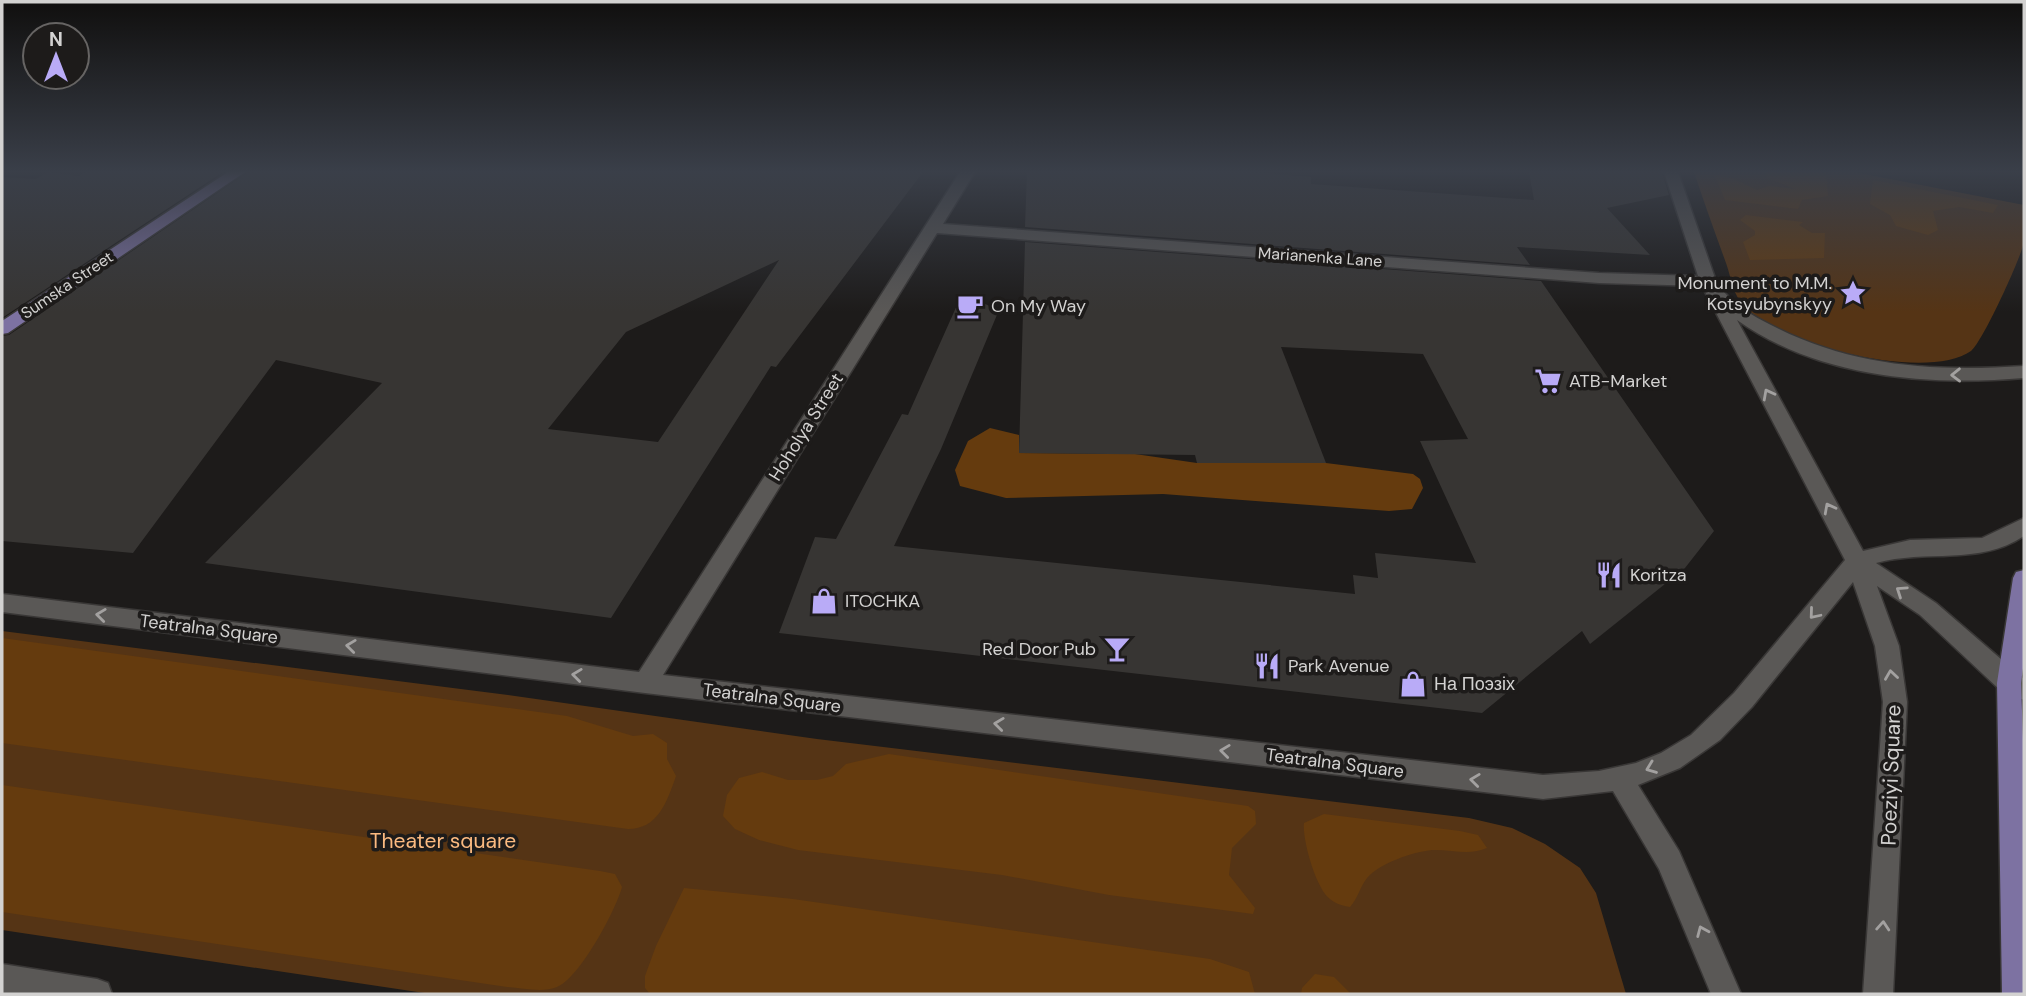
<svg xmlns="http://www.w3.org/2000/svg" width="2026" height="996" font-family="'DM Sans',sans-serif">
<style>
.green{fill:#553415}
.forest{fill:#653b0e}
.building{fill:#373533;fill-rule:evenodd}
.lines{fill:none;stroke-linecap:round;stroke-linejoin:round}
.minor-casing{stroke:#393736;stroke-width:3}
.major-casing{stroke:#393736;stroke-width:3}
.minor{fill:#5a5856;fill-rule:evenodd}
.major{fill:#7d72a2;fill-rule:evenodd}
.oneway{stroke:#a3a1a0}
.labels{text-anchor:middle;dominant-baseline:central;stroke-width:7;stroke-linejoin:round;paint-order:stroke}
.far-street-label{font-size:16px;fill:#d3d2d1;stroke:#1d1b1a}
.poi-label{font-size:18px;fill:#d3d2d1;stroke:#1d1b1a;text-anchor:start}
.street-label{font-size:18px;fill:#d3d2d1;stroke:#1d1b1a}
.near-street-label{font-size:21px;fill:#d3d2d1;stroke:#1d1b1a}
.near-park-label{font-size:21px;fill:#fbba80;stroke:#1d1b1a}
</style>
<rect width="100%" height="100%" fill="#1d1b1a"/>
<path class="green" d="M1694 172H1854L2024 205C2024 216 2026 230 2024 242 2021 258 1982 343 1971 351 1926 383 1767 344 1738 298 1732 288 1730 274 1726 263 1715 233 1704 202 1694 172Z
M2 631 508 695 817 739 1469 818 1512 828 1545 844 1580 868 1596 893 1626 994H431L2 930Z"/>
<path class="forest" d="M1764 172 1826 173 1828 196 1802 200 1798 209 1725 200 1715 176 1732 178 1757 190 1769 186 1795 189 1767 178Z
M1873 180 1998 205 1993 213 1959 207 1933 211 1938 230 1928 235 1896 226 1890 215 1870 204Z
M1746 215 1803 222 1799 225 1812 233H1825L1824 258 1750 260 1743 242 1755 235V231L1740 220Z
M990 428 1019 435V453L1135 454 1197 463H1326L1413 474 1420 479 1423 488 1412 509 1389 511 1163 494 1006 498 960 486 955 470 968 441Z
M2 638 567 716 633 736 653 734 667 743V759L676 776C667 802 658 829 628 829L2 743Z
M889 754 1248 806 1255 811 1256 824 1232 848 1229 875 1255 908 1253 914 1109 895 1002 875 798 850 759 840 735 829 723 816 727 795 739 778 762 772 788 780H817L833 776 846 764Z
M2 785 600 871 615 874 622 887C616 910 579 979 557 987 543 993 522 988 507 987L2 912Z
M1324 814 1460 831 1478 835 1487 848C1469 856 1451 849 1432 850 1413 852 1380 863 1367 878 1360 887 1358 898 1350 907 1343 906 1336 904 1330 899 1316 889 1302 839 1304 823Z
M684 888 793 899 1210 959 1249 972 1255 994H650L645 988V976L656 946Z
M1315 974 1334 977 1351 994H1301L1302 988Z"/>
<path class="building" d="M48 172 79 176 85 172H223L2 318V177L36 179Z
M248 172H923L776 367 771 366 611 618 205 563 382 383 276 360 133 553 2 541V336L9 335ZM779 260 658 442 548 429 626 332Z
M1027 172H1254L1311 177V184L1534 200 1529 172H1662L1669 195 1607 208 1650 255 1517 247 1530 265 1025 227Z
M1025 242 1541 281 1714 531 1685 568 1590 644 1582 631 1482 713 779 633 815 537 836 539 902 414 908 415 962 294 999 310 941 449 894 546 1355 594 1353 575 1378 578 1375 553 1476 563 1420 441 1468 439 1423 354 1281 347 1326 463H1197L1195 455 1019 453Z"/>
<g class="lines">
<g class="minor-casing">
<path id="minor" d="M960 172H975L943 224 1599 273 1698 276 1664 172H1678L1716 281C1727 300 1749 314 1769 324 1850 367 1934 372 2024 366V378C1928 386 1819 378 1737 320L1863 551 1910 540 1982 538 2024 518V536C1979 566 1926 549 1876 563L1936 603 2024 679V700L2000 690 1920 615 1877 586 1899 646 1907 702 1893 994H1863L1883 702 1875 646 1853 582 1752 707 1720 740 1680 768 1638 785 1679 851 1741 994H1711L1659 869 1613 791 1543 799 645 693 2 612V594L639 672ZM937 233 1599 283 1702 286 1845 560 1734 693 1691 735 1661 753 1636 763 1599 771 1543 775 663 675Z
M2 964 97 979 108 983 112 994H2Z"/>
</g>
<g class="major-casing">
<path id="major" d="M228 172H245L8 333 2 334V321Z
M2024 570V661L2021 683 2024 767V994H2002L1997 683 2013 578 2016 572Z"/>
</g>
<use href="#minor" class="minor"/>
<use href="#major" class="major"/>
</g>
<defs><path id="oneway-chevron" d="M-2-3.5L2.5 0L-2 3.5" fill="none" stroke-width="1.6" stroke-linecap="round" stroke-linejoin="round" transform="scale(1.75)"/></defs>
<g class="oneway">
<use href="#oneway-chevron" transform="translate(1956 375) rotate(179)"/>
<use href="#oneway-chevron" transform="translate(1768 394) rotate(-118)"/>
<use href="#oneway-chevron" transform="translate(1829 508) rotate(-118)"/>
<use href="#oneway-chevron" transform="translate(1901 591) rotate(-146)"/>
<use href="#oneway-chevron" transform="translate(1814 614) rotate(130)"/>
<use href="#oneway-chevron" transform="translate(101 615) rotate(-173)"/>
<use href="#oneway-chevron" transform="translate(351 646) rotate(-173)"/>
<use href="#oneway-chevron" transform="translate(577 675) rotate(-173)"/>
<use href="#oneway-chevron" transform="translate(1891 675) rotate(-98)"/>
<use href="#oneway-chevron" transform="translate(999 724) rotate(-173)"/>
<use href="#oneway-chevron" transform="translate(1225 751) rotate(-173)"/>
<use href="#oneway-chevron" transform="translate(1651 768) rotate(159)"/>
<use href="#oneway-chevron" transform="translate(1475 780) rotate(-173)"/>
<use href="#oneway-chevron" transform="translate(1883 926) rotate(-86)"/>
<use href="#oneway-chevron" transform="translate(1702 931) rotate(-113)"/>
</g>
<linearGradient id="sky" x2="0" y2="1"><stop stop-color="#100f0e"/><stop offset="0.55" stop-color="#3a3f49"/><stop offset="1" stop-color="#3a3f49" stop-opacity="0"/></linearGradient>
<rect width="2026" height="312" fill="url(#sky)"/>
<defs>
<g id="sight-bare" transform="scale(2.1)"><path d="M0-6L1.8-2.2L6-1.7L2.9 1.2L3.7 5.4L0 3.3L-3.7 5.4L-2.9 1.2L-6-1.7L-1.8-2.2Z" fill="#b9abf7" stroke="#1d1b1a" stroke-width="2.5" paint-order="stroke"/></g>
<g id="cafe-bare" transform="scale(2.1)"><path d="M-5.5-4.5H6V0H3Q3 3.5 0 3.5H-2.5Q-5.5 3.5-5.5 0ZM3-3.2v2h1.7v-2ZM-6 4.5H4V6H-6Z" fill="#b9abf7" stroke="#1d1b1a" stroke-width="2.5" paint-order="stroke"/></g>
<g id="supermarket-bare" transform="scale(2.1)"><path d="M-6-5.5h2.5l.6 2H6L4.5 2H-2.5L-4.4-4H-6ZM-1.5 3.2a1.3 1.3 0 1 0 .1 0ZM3 3.2a1.3 1.3 0 1 0 .1 0Z" fill="#b9abf7" stroke="#1d1b1a" stroke-width="2.5" paint-order="stroke"/></g>
<g id="restaurant-bare" transform="scale(2.1)"><path d="M-5-6h1v4h1v-4h1v4h1v-4h1v5L-1.5 .5V6h-2V.5L-5-1ZM5-6V6H3V1.5H1.5Q1.5-4 5-6Z" fill="#b9abf7" stroke="#1d1b1a" stroke-width="2.5" paint-order="stroke"/></g>
<g id="shop-bare" transform="scale(2.1)"><path d="M-5-2.5h2.3a2.7 3.5 0 0 1 5.4 0H5L5.5 6h-11ZM-1.5-2.5h3a1.5 2.3 0 0 0-3 0Z" fill="#b9abf7" stroke="#1d1b1a" stroke-width="2.5" paint-order="stroke"/></g>
<g id="bar-bare" transform="scale(2.1)"><path d="M-6-5H6L.8 .8V4.5H3.5V6h-7V4.5H-.8V.8Z" fill="#b9abf7" stroke="#1d1b1a" stroke-width="2.5" paint-order="stroke"/></g>
</defs>
<g fill-rule="evenodd">
<use href="#sight-bare" x="1853" y="293"/>
<use href="#cafe-bare" x="970" y="306"/>
<use href="#supermarket-bare" x="1548" y="381"/>
<use href="#restaurant-bare" x="1609" y="575"/>
<use href="#shop-bare" x="824" y="601"/>
<use href="#bar-bare" x="1117" y="649"/>
<use href="#restaurant-bare" x="1267" y="666"/>
<use href="#shop-bare" x="1413" y="684"/>
</g>
<g class="labels">
<g class="far-street-label">
<text transform="translate(1320 257) rotate(4)">Marianenka Lane</text>
<text transform="translate(67 285) rotate(-34)">Sumska Street</text>
</g>
<g class="poi-label">
<text x="1832" y="283" text-anchor="end">Monument to M.M.<tspan x="1832" dy="21">Kotsyubynskyy</tspan></text>
<text x="991" y="306">On My Way</text>
<text x="1569" y="381">ATB-Market</text>
<text x="1630" y="575">Koritza</text>
<text x="845" y="601">ITOCHKA</text>
<text x="1096" y="649" text-anchor="end">Red Door Pub</text>
<text x="1288" y="666">Park Avenue</text>
<text x="1434" y="684">На Поэзіх</text>
</g>
<g class="street-label">
<text transform="translate(806 427) rotate(-58)">Hoholya Street</text>
<text transform="translate(209 629) rotate(7)">Teatralna Square</text>
<text transform="translate(772 698) rotate(7)">Teatralna Square</text>
<text transform="translate(1335 763) rotate(7)">Teatralna Square</text>
</g>
<g class="near-street-label">
<text transform="translate(1891 775) rotate(-88)">Poeziyi Square</text>
</g>
<g class="near-park-label">
<text x="443" y="841">Theater square</text>
</g>
</g>
<rect width="2026" height="996" fill="none" stroke="#d3d2d1" stroke-width="7"/>
<g transform="translate(56 56)"><circle r="33" fill="#1d1b1a" stroke="#666463" stroke-width="2"/>
<path d="M0-5L12 26L0 18L-12 26Z" fill="#b9abf7"/>
<text y="-10" font-size="19" font-weight="bold" text-anchor="middle" fill="#d3d2d1">N</text>
</g>
</svg>
